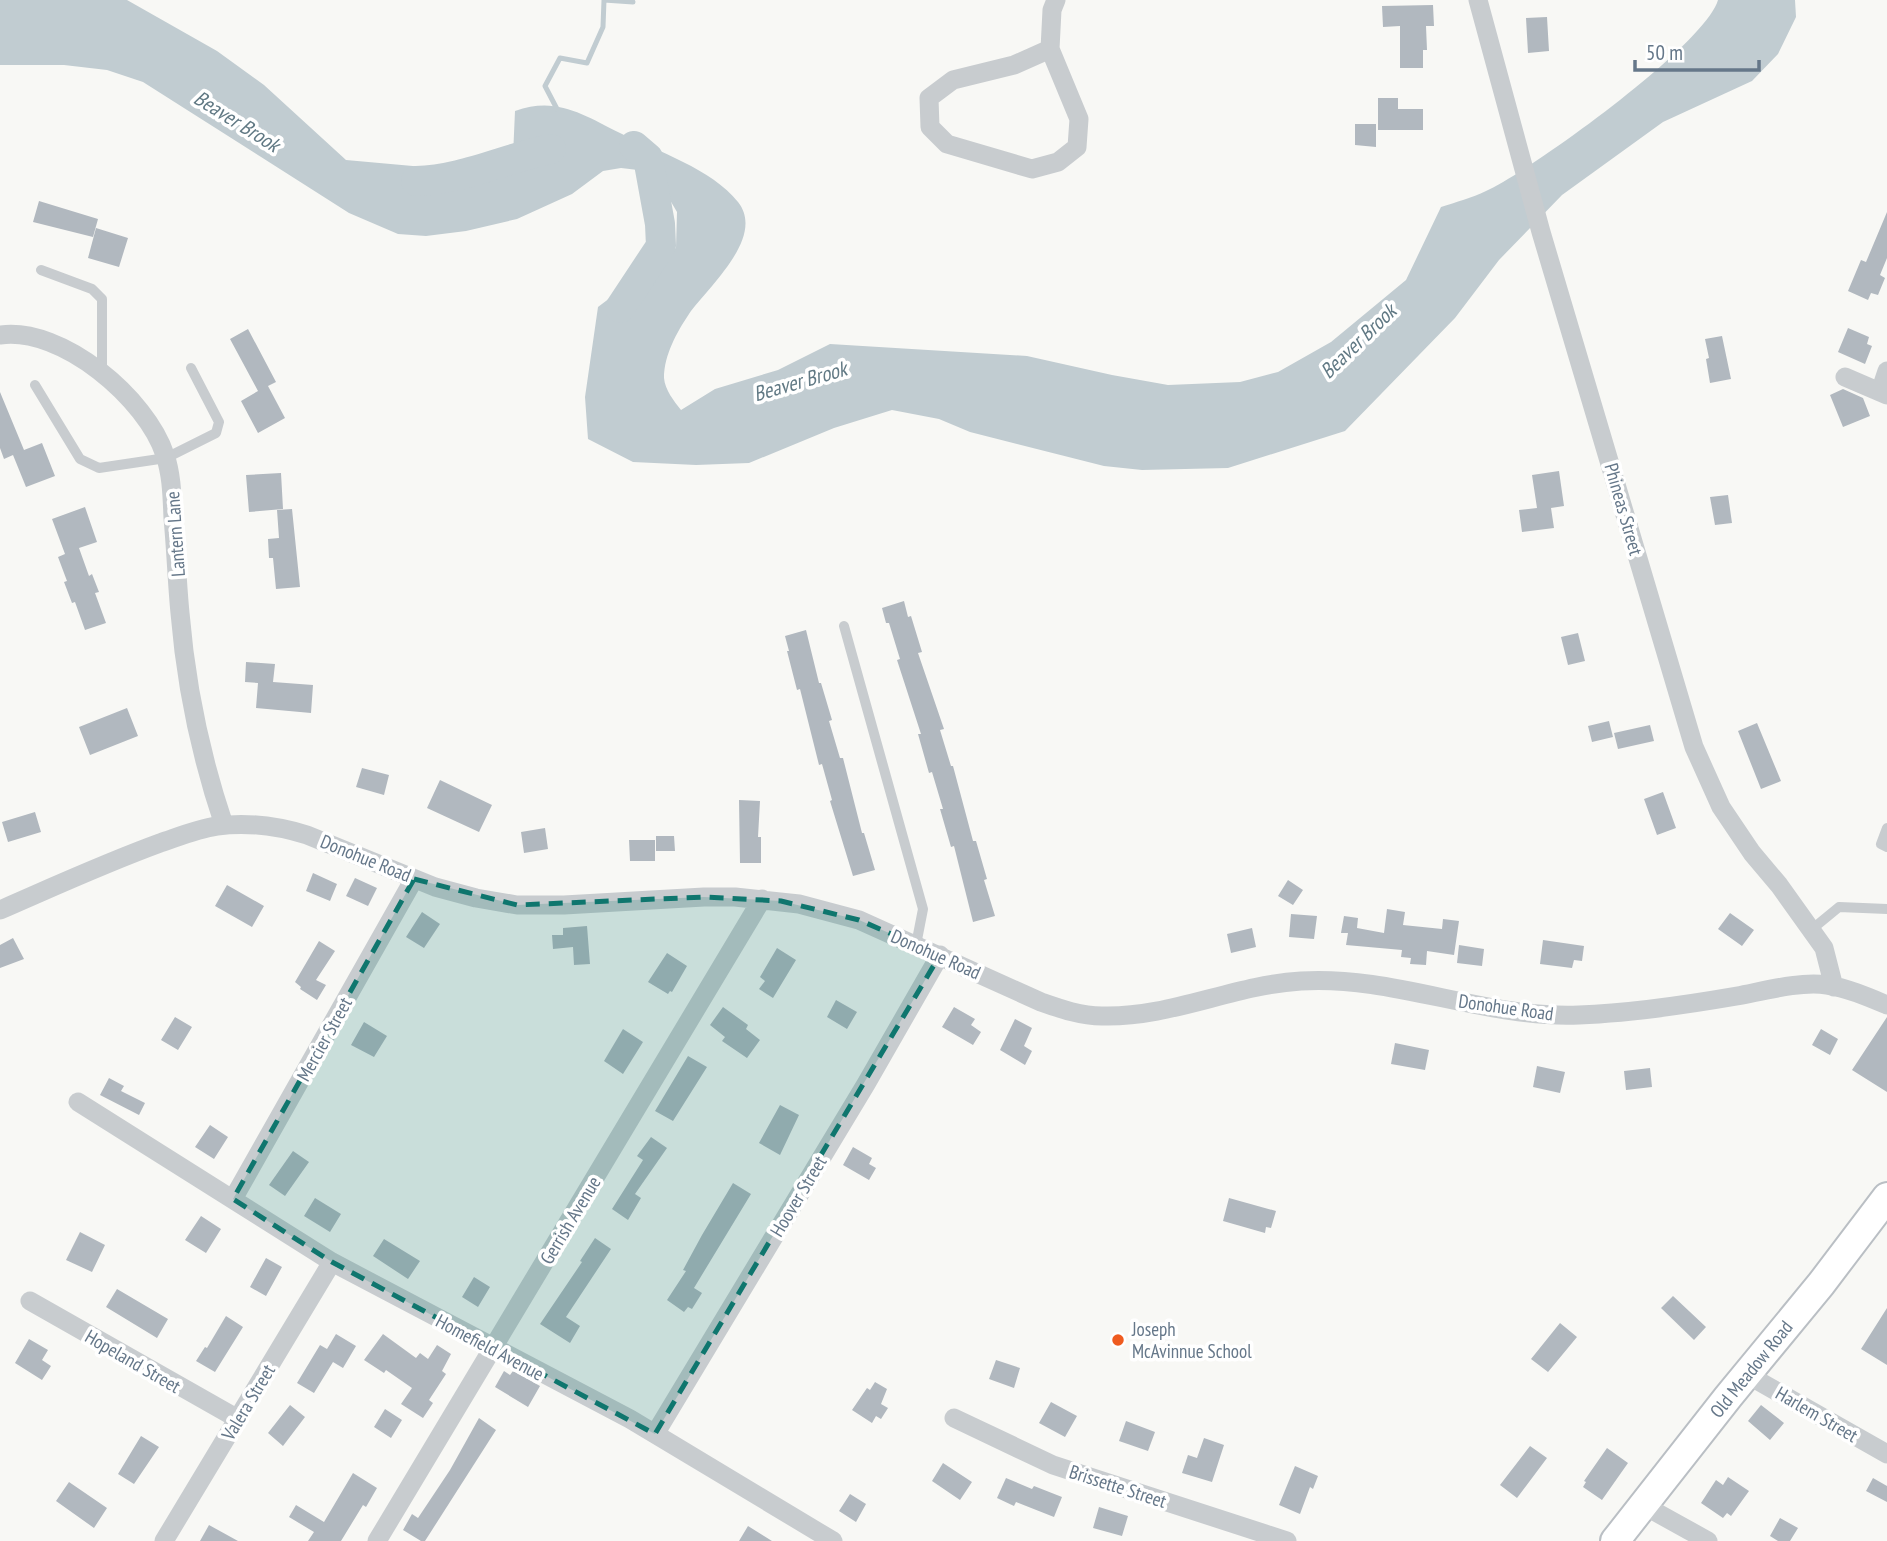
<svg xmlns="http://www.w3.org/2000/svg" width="1887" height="1541" font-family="'PT Sans Narrow',sans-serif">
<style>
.water{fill:#c1ccd1}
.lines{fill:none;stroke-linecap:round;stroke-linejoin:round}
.stream{stroke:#c1ccd1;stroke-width:5}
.river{stroke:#c1ccd1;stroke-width:30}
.building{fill:#b1b8bf}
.secondary-casing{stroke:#babfc4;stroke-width:32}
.lane{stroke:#c8cccf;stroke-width:10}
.street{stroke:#c8cccf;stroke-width:19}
.secondary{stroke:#fff;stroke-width:28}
.marked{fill:#0f766e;fill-opacity:0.2;stroke:#0f766e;stroke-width:5;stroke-dasharray:14 9;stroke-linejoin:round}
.poi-dot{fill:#ef5b1f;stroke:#fff;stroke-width:2.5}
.labels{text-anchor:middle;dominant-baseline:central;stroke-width:7;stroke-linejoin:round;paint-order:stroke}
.street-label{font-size:19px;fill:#657789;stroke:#fff}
.poi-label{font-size:19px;fill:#657789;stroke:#fff;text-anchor:start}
.water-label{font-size:21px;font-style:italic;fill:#617984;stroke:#fff}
</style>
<rect width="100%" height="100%" fill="#f8f8f5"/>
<path class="water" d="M0 0H127L217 51 264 85 346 160 435 168 472 179 497 172 513 156 515 111C557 96 583 115 620 133 657 151 712 169 738 202 766 237 708 287 689 314 677 332 664 355 664 378 665 390 674 401 681 410L715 389 778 370 830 344 1027 356 1112 375 1168 385 1240 382 1278 372 1331 342 1406 280 1441 207C1456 202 1472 198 1486 191 1532 170 1706 44 1718 0H1795L1796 17 1778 54 1752 81 1663 122 1562 195 1499 260 1455 318 1345 431 1228 468 1142 470 1104 466 970 432 939 419 892 410 834 428 749 463 696 465 633 462 588 439 585 397 598 307 676 248 677 212 667 195 652 180 638 170 621 168 603 171 572 194 517 219 466 231 426 236 398 234 349 213 143 82 107 70 64 65H0Z"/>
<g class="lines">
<path class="stream" d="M557 109 545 86 560 58 587 63 603 27 604 0 633 2 632 0"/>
<path class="river" d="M416 181C462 180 506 158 551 149
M620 308 661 246 660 224 648 158 634 146"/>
</g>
<path class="building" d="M1433 5 1434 26H1426L1427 50H1423V68H1400V26L1383 27 1382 6Z
M1547 17 1549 51 1528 53 1526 18Z
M1378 98H1398V109H1423V130H1378Z
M1355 124H1376V147L1355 145Z
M39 201 98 219 93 237 33 222Z
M1887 212V258L1880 275 1885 278 1878 295 1871 293 1868 300 1848 291 1861 260 1866 262Z
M96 228 128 238 119 267 88 258Z
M1848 328 1869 337 1867 344 1872 346 1865 364 1838 352Z
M248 329 276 382 260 390 268 386 285 418 258 433 241 401 258 391 230 339Z
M1722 336 1731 379 1710 383 1706 359 1709 358 1705 339Z
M1843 389 1863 398 1870 416 1843 427 1830 395Z
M0 392 24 450 42 443 55 476 26 487 13 455 4 459 0 448Z
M1559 471 1564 506 1551 508 1554 528 1522 532 1519 510 1537 508 1532 475Z
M281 473 283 509 249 512 246 475Z
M1728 495 1732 523 1715 525 1710 497Z
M85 507 97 542 79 548 89 576 92 574 99 592 95 593 106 623 85 630 75 602 72 603 64 582 67 581 58 557 65 554 52 519Z
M292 509 300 587 276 589 273 558H269L268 539 279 538 277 510Z
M904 601 908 617 911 616 922 652 918 653 944 729 940 730 951 766H953L973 841H976L987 879 984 880 995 916 973 922 954 846 951 847 940 809H943L932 772 929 773 918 734H921L897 660 900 659 889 623H886L882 608Z
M806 630 819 683H821L832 720 829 721 840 758H843L862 833H864L875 870 853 876 830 801 832 800 822 764 819 765 800 689 797 690 787 651H789L785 636Z
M1578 633 1585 661 1568 665 1561 637Z
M246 662 275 664 273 682 313 685 311 713 256 708 258 683 245 682Z
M127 708 138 736 90 755 79 727Z
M1609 721 1613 737 1592 742 1588 726Z
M1757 723 1781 781 1761 789 1738 731Z
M1650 725 1654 741 1618 749 1614 733Z
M362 768 389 775 384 795 356 787Z
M440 780 492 805 479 832 427 808Z
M1663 792 1676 828 1657 835 1644 799Z
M739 800 760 801 758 837H761V863H740Z
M35 812 41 832 8 842 2 822Z
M545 828 548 849 524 853 521 832Z
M656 836H674L675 851H656Z
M629 840H655V861H630Z
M313 873 337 884 330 901 306 891Z
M355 878 377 888 368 906 346 896Z
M1288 880 1303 890 1293 905 1278 896Z
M227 885 264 906 252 927 215 906Z
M1387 909 1405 912 1403 925 1442 929 1443 919 1459 921 1454 955 1427 951 1426 965 1410 964 1411 958 1401 957 1402 950 1346 945 1348 933H1341L1344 916 1358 918 1357 928 1384 933Z
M422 912 440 924 424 948 406 937Z
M1730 913 1754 930 1742 946 1718 929Z
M1291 914 1317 916 1314 939 1289 937Z
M587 926 590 964 574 965 573 947 553 949 552 935H563V928Z
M1252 928 1256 947 1231 953 1227 934Z
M13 938 24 959 0 968V945Z
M1543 940 1584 946 1582 961 1574 960 1572 968 1540 964Z
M319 941 335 951 316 980 326 985 317 1000 300 989 301 987 295 982Z
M1459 945 1484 949 1482 966 1457 963Z
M777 948 796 960 773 998 759 989 765 981 760 977Z
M667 953 687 966 672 992 670 991 668 994 648 982Z
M836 1000 857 1012 847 1029 827 1017Z
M723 1007 748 1025 746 1029 760 1040 747 1058 722 1041 725 1037 710 1025Z
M954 1007 975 1019 971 1025 981 1032 973 1045 942 1027Z
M175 1017 192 1027 178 1050 161 1040Z
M1887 1017V1092L1852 1070Z
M1015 1019 1032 1028 1024 1046 1032 1051 1025 1065 1000 1050Z
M364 1022 387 1036 374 1057 351 1045Z
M623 1029 643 1042 623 1074 604 1061Z
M1821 1029 1838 1039 1830 1055 1812 1045Z
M1395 1043 1429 1050 1425 1070 1391 1064Z
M688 1056 707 1067 673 1121 655 1111Z
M1537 1066 1565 1072 1560 1093 1533 1087Z
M1650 1068 1652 1087 1626 1090 1624 1071Z
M109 1078 124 1086 121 1091 145 1103 139 1115 100 1095Z
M780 1105 799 1115 780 1155 759 1143Z
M210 1125 228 1137 214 1159 195 1147Z
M651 1137 667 1148 635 1194 641 1198 628 1220 612 1209 643 1160 637 1156Z
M853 1147 872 1158 869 1164 876 1168 869 1180 843 1165Z
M293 1151 309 1162 285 1196 269 1185Z
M733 1183 751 1194 694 1288 702 1293 692 1309 688 1307 684 1312 667 1300 686 1271 683 1270 702 1235Z
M315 1198 341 1214 330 1232 304 1216Z
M1229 1198 1276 1211 1271 1228 1266 1227 1265 1233 1223 1221Z
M201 1216 221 1229 206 1253 185 1240Z
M80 1232 105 1245 92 1272 66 1260Z
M595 1238 611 1249 566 1317 580 1326 570 1343 540 1324 582 1262 580 1261Z
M384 1239 420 1261 408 1279 373 1256Z
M266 1258 282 1267 266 1296 250 1287Z
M474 1277 490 1287 478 1307 462 1297Z
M117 1289 168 1319 157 1338 106 1307Z
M1673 1296 1706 1327 1694 1340 1661 1308Z
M1887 1308V1365L1861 1349Z
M226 1316 243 1327 215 1372 196 1361 205 1347 207 1348Z
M1560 1323 1577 1337 1548 1372 1531 1359Z
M336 1334 356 1346 343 1368 333 1362 314 1393 297 1383 320 1345 327 1349Z
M383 1334 416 1358 420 1353 428 1359 437 1345 451 1354 442 1371 446 1374 429 1400 433 1403 423 1418 401 1404 412 1388 386 1370 384 1373 364 1360Z
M29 1339 48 1350 42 1360 51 1366 42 1380 15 1363Z
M996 1360 1020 1368 1014 1388 989 1379Z
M504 1371 510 1375 513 1371 540 1386 528 1407 495 1387Z
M875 1382 887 1389 881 1404 888 1408 881 1419 876 1416 872 1423 852 1410 867 1388 870 1390Z
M1051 1402 1077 1416 1065 1437 1039 1423Z
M290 1405 305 1417 283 1446 268 1433Z
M1761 1405 1784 1423 1770 1440 1748 1421Z
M385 1409 402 1420 391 1438 374 1427Z
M479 1418 496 1430 425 1541H421L403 1530 412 1514 418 1518 450 1470Z
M1126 1421 1155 1432 1148 1451 1119 1441Z
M141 1436 159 1447 134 1484 118 1474Z
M1204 1438 1224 1445 1212 1482 1182 1473 1188 1455 1197 1458Z
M1530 1446 1547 1458 1517 1498 1500 1485Z
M1607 1448 1628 1463 1602 1500 1583 1487 1586 1482 1584 1481Z
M943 1463 972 1482 960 1500 932 1481Z
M1295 1466 1318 1476 1313 1489 1310 1487 1300 1514 1279 1505Z
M353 1473 377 1488 366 1507 363 1505 341 1541H308L314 1532 289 1517 296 1505 324 1522Z
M1728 1477 1749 1491 1731 1516 1727 1513 1723 1518 1701 1503 1716 1480 1723 1485Z
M1006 1478 1032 1489 1034 1486 1062 1497 1054 1517 1016 1502 1014 1506 997 1498Z
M1873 1478 1887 1486V1502L1866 1491Z
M69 1482 107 1508 94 1528 56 1501Z
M850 1494 866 1504 856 1522 839 1511Z
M1099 1507 1128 1516 1122 1536 1093 1528Z
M1780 1518 1798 1528 1790 1541H1778L1770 1536Z
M209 1525 238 1541H200Z
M748 1526 772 1541H739Z"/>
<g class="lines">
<g class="secondary-casing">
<path id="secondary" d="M1615 1541 1728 1397 1821 1284 1887 1197"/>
</g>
<path class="lane" d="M41 270 92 289 102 299V373
M35 385 80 459 99 468 166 458 216 433 219 422 191 368
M844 626 923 909 916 945
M1887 828 1881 844 1887 847
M1811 930 1839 907 1887 909"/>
<path class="street" d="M1478 0 1541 232 1694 747 1721 807 1752 853 1779 885 1824 948 1834 987
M1050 49 1014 65 953 80 929 98 930 127 947 144 1032 169 1058 162 1077 147 1079 119 1050 49 1052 10 1056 0
M0 335C62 326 147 399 165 455 172 476 172 497 173 518 176 550 177 582 180 613 186 686 201 757 224 825
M1845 377 1887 395
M1880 392 1887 371
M0 910C53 887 105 863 160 843 178 837 197 829 217 826 247 822 278 826 307 835L435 887 476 898 517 905H564L704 897H735L799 904 859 920 1041 1002C1061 1009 1081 1016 1102 1016 1170 1018 1233 985 1301 981 1394 975 1485 1019 1579 1015 1632 1013 1685 1005 1737 996 1764 991 1800 981 1827 985 1847 988 1868 997 1887 1005
M78 1102 332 1262 630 1419 833 1541
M233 1199 414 879
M30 1301 238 1419
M1746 1374 1887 1454
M954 1418 1053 1465 1287 1541
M655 1434 866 1084 940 955
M1643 1505 1708 1541
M164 1541 332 1262
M377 1541 762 899"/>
<use href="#secondary" class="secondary"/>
</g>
<path class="marked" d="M414 879 517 905 704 897 781 901 859 920 940 955 655 1434 332 1262 233 1199Z"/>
<circle class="poi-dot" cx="1118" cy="1340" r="7"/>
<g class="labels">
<g class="street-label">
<text transform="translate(1624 509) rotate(74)">Phineas Street</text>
<text transform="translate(175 534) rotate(-94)">Lantern Lane</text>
<text transform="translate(366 858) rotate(22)">Donohue Road</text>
<text transform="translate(936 954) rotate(24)">Donohue Road</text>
<text transform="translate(1506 1007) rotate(8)">Donohue Road</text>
<text transform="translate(324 1039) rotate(-61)">Mercier Street</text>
<text transform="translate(798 1196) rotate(-59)">Hoover Street</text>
<text transform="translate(570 1220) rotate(-59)">Gerrish Avenue</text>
<text transform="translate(490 1347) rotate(28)">Homefield Avenue</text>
<text transform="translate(133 1361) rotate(30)">Hopeland Street</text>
<text transform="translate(1751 1369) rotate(-51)">Old Meadow Road</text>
<text transform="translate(248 1402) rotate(-59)">Valera Street</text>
<text transform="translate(1817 1414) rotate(30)">Harlem Street</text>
<text transform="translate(1118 1486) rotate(18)">Brissette Street</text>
</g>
<g class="poi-label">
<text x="1132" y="1329">Joseph<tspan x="1132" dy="22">McAvinnue School</tspan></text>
</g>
<g class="water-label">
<text transform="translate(237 121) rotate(32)">Beaver Brook</text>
<text transform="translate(1358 341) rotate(-44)">Beaver Brook</text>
<text transform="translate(800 381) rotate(-16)">Beaver Brook</text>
</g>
</g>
<path d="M1635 60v10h124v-10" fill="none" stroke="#657789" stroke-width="3.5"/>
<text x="1646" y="60" font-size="21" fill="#657789" stroke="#ffffff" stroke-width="5" paint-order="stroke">50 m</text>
</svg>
